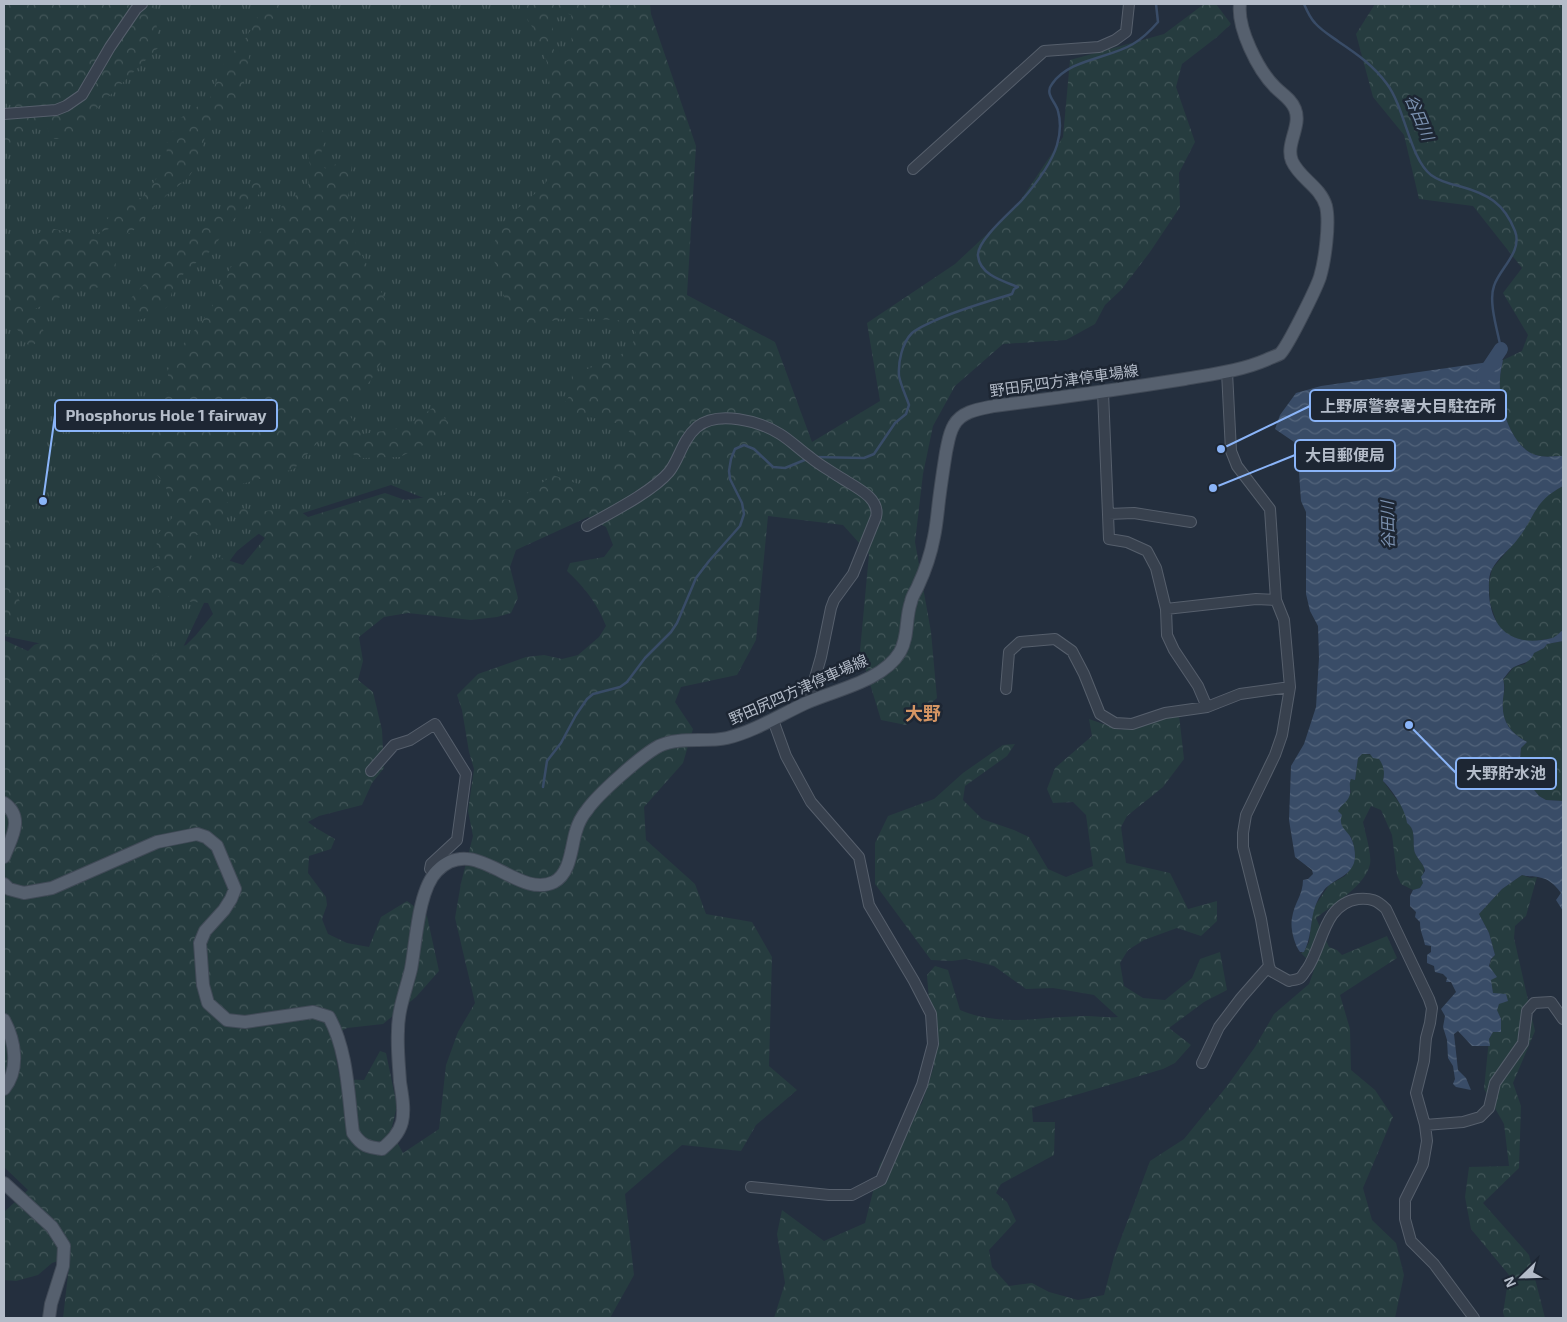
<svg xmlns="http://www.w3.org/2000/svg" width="1567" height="1322" font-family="'Exo 2','Noto Sans JP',sans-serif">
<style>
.grass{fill:url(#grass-tufts)}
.forest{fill:url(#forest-crowns);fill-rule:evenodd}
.water{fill:url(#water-waves)}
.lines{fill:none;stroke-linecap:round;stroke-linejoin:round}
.stream{stroke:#394c67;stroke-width:2.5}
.river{stroke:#394c67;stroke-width:14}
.minor-casing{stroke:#565f6c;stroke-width:12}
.major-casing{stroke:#414a57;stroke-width:14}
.minor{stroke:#38414e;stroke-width:10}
.major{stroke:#56606e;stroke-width:12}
.labels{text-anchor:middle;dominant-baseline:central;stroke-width:5;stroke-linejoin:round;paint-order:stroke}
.street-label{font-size:15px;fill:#b4bcc9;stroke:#1d2633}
.water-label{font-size:16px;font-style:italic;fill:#7c92b1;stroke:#1d2633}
.quarter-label{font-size:18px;font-weight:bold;fill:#d59563;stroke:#1d2633}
.leader{fill:none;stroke:#8ab4f8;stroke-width:2}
.callout-dot{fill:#8ab4f8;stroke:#1d2633;stroke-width:2}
.callout{fill:#1d2633;stroke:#8ab4f8;stroke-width:2}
.callout-label{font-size:16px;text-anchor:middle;font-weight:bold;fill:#b4bcc9}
</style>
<defs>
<pattern id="grass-tufts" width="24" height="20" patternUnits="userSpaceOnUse" patternTransform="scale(1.25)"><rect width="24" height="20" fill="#263c3f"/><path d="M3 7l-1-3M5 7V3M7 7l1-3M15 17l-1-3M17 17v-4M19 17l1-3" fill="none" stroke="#435659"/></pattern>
<pattern id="forest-crowns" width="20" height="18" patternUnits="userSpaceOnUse" patternTransform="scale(1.25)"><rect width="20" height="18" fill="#263c3f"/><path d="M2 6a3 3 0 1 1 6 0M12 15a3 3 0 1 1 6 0" fill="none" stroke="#435659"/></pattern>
<pattern id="water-waves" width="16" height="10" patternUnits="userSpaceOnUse" patternTransform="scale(1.25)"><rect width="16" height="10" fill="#394c67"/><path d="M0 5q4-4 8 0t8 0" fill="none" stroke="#53647b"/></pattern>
</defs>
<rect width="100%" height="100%" fill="#242f3e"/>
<path class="grass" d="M4 4H613L679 427 514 534 391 485 272 523 237 551 214 582 176 662 135 663 4 636Z"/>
<path class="forest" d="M4 4H153L160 46 91 114 74 139H50L46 120 34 124 15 141 4 145V121L14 120V92L4 76Z
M264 4H282C278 19 261 26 254 40 249 52 248 64 245 77 240 101 225 122 205 135L201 159 188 178 161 200 131 233 120 235V225L95 234 125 198H143L168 162 166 145 179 119 210 98 225 59 242 44 254 25Z
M520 4H650L651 14 696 146 687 295 775 342 812 442 880 401 867 323 955 264 1016 207 1063 137 1070 60 1164 34 1204 4H1216L1231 24 1217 37 1182 64 1176 87 1195 142 1179 173 1180 207 1150 252 1121 290 1105 305 1095 324 1066 340 1003 344 955 386 933 426 923 474 915 542 931 632 937 698 906 725 881 720 860 651 869 554 843 525 768 516 756 640 737 675 681 687 675 702 693 729 683 763 644 807 646 840 695 884 706 914 752 922 772 957 769 1066 797 1090 756 1125 741 1151 682 1145 625 1194 634 1275 610 1318H63L70 1257 52 1263 38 1275 16 1281 4 1280V1212L28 1190 4 1167V640L28 651 34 645 51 639H97L108 648 129 654 150 656 186 645 196 635 213 614 208 603 178 601 167 596 160 608 153 596 148 571 161 564 157 547 156 536 173 517V502L163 482 152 469 149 443 140 426 145 405 168 392V370L181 347 211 310 219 286 233 264 282 206 308 186 311 169 307 151 324 129 332 128 324 144 318 162 327 170 349 155 352 164 347 207 352 220 356 244 385 299 389 325 384 357 371 380 344 408 363 434 404 428 434 407 449 423 431 441 400 457 362 458 320 440 294 469 228 488 223 501 253 512 296 508 308 517 385 493 405 500 460 493 484 499 511 500 528 493 553 475 578 484 601 475 628 455 632 434 620 424 589 417 561 408 570 395 572 375 610 360 631 349 636 332 618 320 569 318 534 324 505 317 506 303 491 249 506 218 543 187 553 171 549 142 551 95 547 63 537 35 520 7ZM555 9 571 15 572 32 570 58 566 61 556 56 551 41 553 30 549 14ZM230 514 265 538 243 565 218 557 195 565 186 542ZM588 517 606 527 613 545 604 557 570 563 567 571C585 588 597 603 606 626L599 637 578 655 562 659 544 655 526 657 478 674 457 695 462 710 469 752 474 769 468 811 473 836 461 883 455 918 475 1003 458 1032 446 1065 439 1129 403 1153 391 1131 397 1106 386 1053 380 1051 364 1080 340 1079 332 1036 347 1028 383 1024 416 997 439 971 427 916 407 901 381 917 369 947 347 943 328 934 322 919 327 905 326 897 308 873 309 856 331 849 335 839 316 828 308 822 319 816 362 805 372 783 384 768 382 730 373 692 358 680 363 661 359 637 384 617 408 613 471 620 497 617 511 613 518 598 510 567 516 550Z
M1375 4H1563V456C1554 456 1545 458 1536 455 1511 448 1498 403 1500 379 1500 373 1502 366 1503 360L1522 351 1528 335 1503 293 1522 268 1473 206 1419 199 1404 135 1373 97 1356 34Z
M270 176 265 188 229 224 212 250 187 270 174 285 168 306 156 316 137 320 127 303C146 280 168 261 189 241 214 217 237 188 270 176Z
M51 228 101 241 115 252 116 272 101 286 89 291H73L35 309 45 335 30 348 4 310V244L34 235Z
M1563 486V630L1554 638 1528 642 1509 636 1498 626 1490 603 1489 583 1492 569 1518 538 1542 500 1547 495Z
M4 500 15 549 11 570 14 586 21 605 11 628 4 636Z
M1563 641V801H1561L1546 800 1539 796 1530 785 1520 759 1521 748 1527 742C1509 732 1501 721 1503 699 1504 692 1506 687 1503 680L1514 667 1525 664 1534 653 1544 648 1547 644Z
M1179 715 1184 759 1163 787 1127 816 1121 827 1126 863 1170 873 1188 909 1217 901V921L1201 936 1177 928 1144 940 1128 950 1120 963 1124 986 1143 998 1165 1000 1192 978 1200 959 1220 952 1227 990 1204 1002 1169 1028 1191 1045 1175 1063 1163 1069 1032 1108 1033 1122H1055L1054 1155 1001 1184 996 1193 1007 1202 1016 1221 989 1250 992 1267 1009 1286 1032 1283 1049 1292 1078 1300 1104 1295 1114 1257 1150 1161 1184 1139 1227 1086 1255 1047 1274 1014 1309 984 1315 967 1301 953 1304 952 1309 942 1313 909 1329 885 1345 876 1349 871 1355 859 1354 846 1351 837 1341 827 1338 811 1351 792 1349 785 1351 779 1355 780 1358 758 1362 754C1379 753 1387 764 1383 781L1406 812 1407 822C1417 830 1412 843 1415 853 1417 858 1421 862 1424 867L1423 883 1420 888 1413 890 1401 884 1397 875 1392 835 1381 810 1371 806 1363 822C1365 832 1372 855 1370 864 1366 885 1333 905 1316 918L1329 947 1337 950 1342 955 1387 936 1397 958 1340 995 1350 1029 1351 1070 1375 1090 1393 1117 1363 1188 1372 1220 1396 1243 1404 1275 1395 1318H774L785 1283 777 1234 782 1210 824 1241 865 1223 880 1164 922 1103 934 1066 927 975 935 966 948 970 960 1010C1003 1028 1042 1016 1087 1016 1097 1016 1107 1018 1118 1017L1094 995 1053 988 1026 989 994 966 966 959 952 961 931 960 875 884V843L888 816 934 799 963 773 1003 745 1015 744 1007 756 965 786 963 800 982 819 1014 830 1029 837 1048 869 1066 877 1093 866 1086 815 1073 802 1053 803 1047 789 1055 768 1092 736 1089 719 1121 730Z
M1522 875 1531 878 1537 877 1526 916 1515 926 1514 938 1535 1031 1513 1083 1521 1106 1519 1168 1483 1203 1529 1255 1545 1318H1505L1503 1313 1509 1275 1471 1229 1465 1197 1469 1167 1509 1166 1504 1124 1484 1089 1489 1039 1493 1032 1501 1031V1019L1497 1010 1499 1003 1508 1001 1493 994C1491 981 1485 964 1495 955L1489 933 1479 914 1502 889Z"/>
<path class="water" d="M1503 360C1502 366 1500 373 1500 379 1498 403 1511 448 1536 455 1545 458 1554 456 1563 456V486C1533 502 1536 516 1517 540 1510 549 1498 558 1492 569 1488 576 1489 586 1489 595 1492 633 1516 647 1552 638 1556 637 1560 632 1563 630V641L1547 644 1544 648 1534 653C1530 664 1523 662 1514 667 1510 669 1506 676 1503 679 1505 686 1504 692 1503 699 1501 721 1509 732 1527 742L1521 748 1520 759 1526 775 1530 785 1539 796 1546 800 1563 801V911L1556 900 1561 893C1554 884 1549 879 1538 877 1532 876 1529 877 1522 875L1502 889 1479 914 1489 933 1495 955 1491 959 1489 966 1497 977 1491 980 1493 993 1506 994 1508 1001 1499 1004 1497 1010 1501 1019V1032H1493L1489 1039 1490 1046H1472L1458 1031 1454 1034 1458 1070 1466 1078 1471 1090 1456 1087 1453 1084 1455 1079 1453 1066 1448 1058 1447 1040 1443 1027 1445 1016 1441 1009 1456 992 1451 982H1446L1447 978 1443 974 1435 972 1434 966 1427 963V955L1431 952V946L1425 945C1423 935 1420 932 1420 922L1415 917 1416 912 1410 906V896L1413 890 1420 888 1423 883 1421 877 1425 871C1424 864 1418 860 1415 853 1412 843 1417 830 1407 823 1406 810 1392 790 1383 781 1385 772 1384 766 1379 759L1373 758 1370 754H1362L1358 758 1355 780 1351 779C1348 786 1352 791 1349 797 1347 802 1341 805 1338 811L1342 815C1338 827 1346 829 1351 838 1354 844 1355 851 1355 857 1354 876 1334 878 1324 890 1307 913 1315 930 1304 952H1300C1294 944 1290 927 1292 918 1294 903 1303 895 1303 880L1308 879 1313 874 1312 870 1295 857 1289 820 1291 766 1304 744 1316 707 1319 658 1318 626 1310 611 1306 594V512L1301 501 1297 444 1275 429 1280 415 1296 393 1321 386Z"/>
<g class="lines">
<path class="stream" d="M1304 4C1307 11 1310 18 1315 23 1322 31 1331 36 1339 42 1357 54 1374 66 1387 84 1405 108 1410 159 1431 175 1439 181 1450 184 1459 186 1488 194 1504 203 1515 231 1523 252 1499 269 1494 286 1488 302 1498 332 1501 349
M814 457 864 458 874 454 895 423 906 414 909 405C906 396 901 386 899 376 898 362 902 343 912 333 919 327 928 324 936 320 961 309 986 302 1012 294L1014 289 1018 287C1003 281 980 275 978 256 976 241 1012 211 1022 200 1035 185 1051 165 1057 145 1060 135 1061 122 1058 111 1056 102 1044 94 1052 84 1069 59 1108 59 1133 44 1142 39 1151 30 1158 22L1156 4
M543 787 547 761 561 743 576 715 587 699 593 694 620 687 627 682 645 658 671 632 677 623 696 578 709 561 740 526 744 514 742 503 730 479 729 471 731 459 735 449 744 445 754 449 773 467 785 468 807 459"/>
<path class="river" d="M1483 376 1501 349"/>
<g class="minor-casing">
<path id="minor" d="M4 114 56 110 66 106 82 95 110 47 136 9 142 4
M913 169 1044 51 1099 47 1115 40 1126 32 1129 4
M1227 372 1231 451 1237 466 1270 509 1276 600 1284 620 1290 687 1282 735 1275 755 1246 815 1243 833V847L1261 919 1269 966 1271 971 1289 981C1292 980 1297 980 1300 978 1303 976 1305 971 1307 969 1323 946 1323 904 1358 899 1371 898 1377 900 1386 909L1429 999 1432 1008 1430 1023 1426 1038 1424 1061 1416 1093 1425 1125 1427 1141 1423 1164 1405 1200V1219L1411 1241 1434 1264 1474 1318
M1103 392 1109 539 1127 542 1147 551 1156 568 1166 609 1167 635 1174 650 1198 686 1207 707
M1108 514 1134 513 1191 522
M587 526C610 513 652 492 669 472 679 460 682 440 697 427 718 410 759 421 780 434 790 440 800 450 810 457 818 464 829 470 838 476 853 486 881 497 876 517L853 574 834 600 831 608 821 657 808 702
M1166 609 1256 599 1276 600
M1006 689 1009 652 1020 642 1055 639 1072 651 1084 674 1100 714 1115 723 1132 724 1165 713 1207 707 1240 694 1290 687
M371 771 394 745 410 740 435 724 466 774 457 840 431 864 430 869 434 873
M1202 1063 1219 1027 1241 998 1269 966
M1425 1125 1463 1122 1480 1117 1489 1108 1495 1083 1523 1043 1527 1011 1534 1003 1551 1002 1563 1019
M751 1187 829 1195H852L881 1180 922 1085 933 1044 931 1014 914 981 869 905 859 857 811 802 786 756 773 720"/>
</g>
<g class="major-casing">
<path id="major" d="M4 803C25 818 11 838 4 857
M4 884 9 889 24 893 52 888 157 842 197 834 206 837 217 846 235 889 231 899 224 910 205 931 200 943 203 985 208 1003 227 1020 245 1022 313 1012 329 1017C348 1052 348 1095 353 1133 362 1146 367 1147 382 1149 391 1141 399 1134 402 1122 405 1109 402 1095 400 1082 399 1065 397 1048 398 1031 398 1009 406 990 411 969 416 943 418 890 437 871 475 832 517 900 554 882 571 873 571 847 576 831 578 824 582 816 587 810 598 794 642 755 659 746 680 736 705 743 727 738 755 731 780 715 806 703 835 690 883 681 900 652 909 636 905 619 911 602 912 596 916 591 918 586 925 571 931 553 934 537 936 528 937 518 938 509 940 490 943 471 946 452 948 443 949 433 954 425 962 411 980 409 994 406 1058 398 1122 389 1185 379 1213 374 1240 371 1266 360 1270 358 1276 356 1280 354 1288 346 1316 289 1320 277 1325 260 1330 223 1326 206 1320 186 1300 179 1292 161 1285 144 1302 126 1295 109 1291 99 1283 95 1275 87 1258 70 1237 28 1240 4
M4 1020C15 1041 20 1069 4 1089
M4 1183 52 1227 64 1246 63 1266 51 1304 49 1318"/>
</g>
<use href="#minor" class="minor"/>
<use href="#major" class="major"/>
</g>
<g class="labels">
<g class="street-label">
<text transform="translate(1064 380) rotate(-8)">野田尻四方津停車場線</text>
<text transform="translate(798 689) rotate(-24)">野田尻四方津停車場線</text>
</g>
<g class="water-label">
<text transform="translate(1420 117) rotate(67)">谷田川</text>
<text transform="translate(1387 525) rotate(-91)">谷田川</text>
</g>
<g class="quarter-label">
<text x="923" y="713">大野</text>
</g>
</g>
<path class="leader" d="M1221 449L1310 406M43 501L55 415M1213 488L1295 455M1409 725L1456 773"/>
<g class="callout-dot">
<circle cx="1221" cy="449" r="5"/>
<circle cx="43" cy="501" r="5"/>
<circle cx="1213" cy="488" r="5"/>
<circle cx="1409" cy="725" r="5"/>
</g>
<g class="callout">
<rect x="1310" y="390" width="196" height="31" rx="5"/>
<rect x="55" y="400" width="222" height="31" rx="5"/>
<rect x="1295" y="440" width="100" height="31" rx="5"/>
<rect x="1456" y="758" width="100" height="31" rx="5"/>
</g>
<g class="callout-label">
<text x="1408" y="412">上野原警察署大目駐在所</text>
<text x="166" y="421">Phosphorus Hole 1 fairway</text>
<text x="1345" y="461">大目郵便局</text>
<text x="1506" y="779">大野貯水池</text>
</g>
<rect width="1567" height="1322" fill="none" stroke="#b4bcc9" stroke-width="10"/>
<g transform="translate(1522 1277) rotate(247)" stroke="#1d2633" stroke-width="4" paint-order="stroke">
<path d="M0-4L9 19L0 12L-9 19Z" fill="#b4bcc9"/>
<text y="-8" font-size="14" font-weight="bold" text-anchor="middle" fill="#b4bcc9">N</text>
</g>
</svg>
